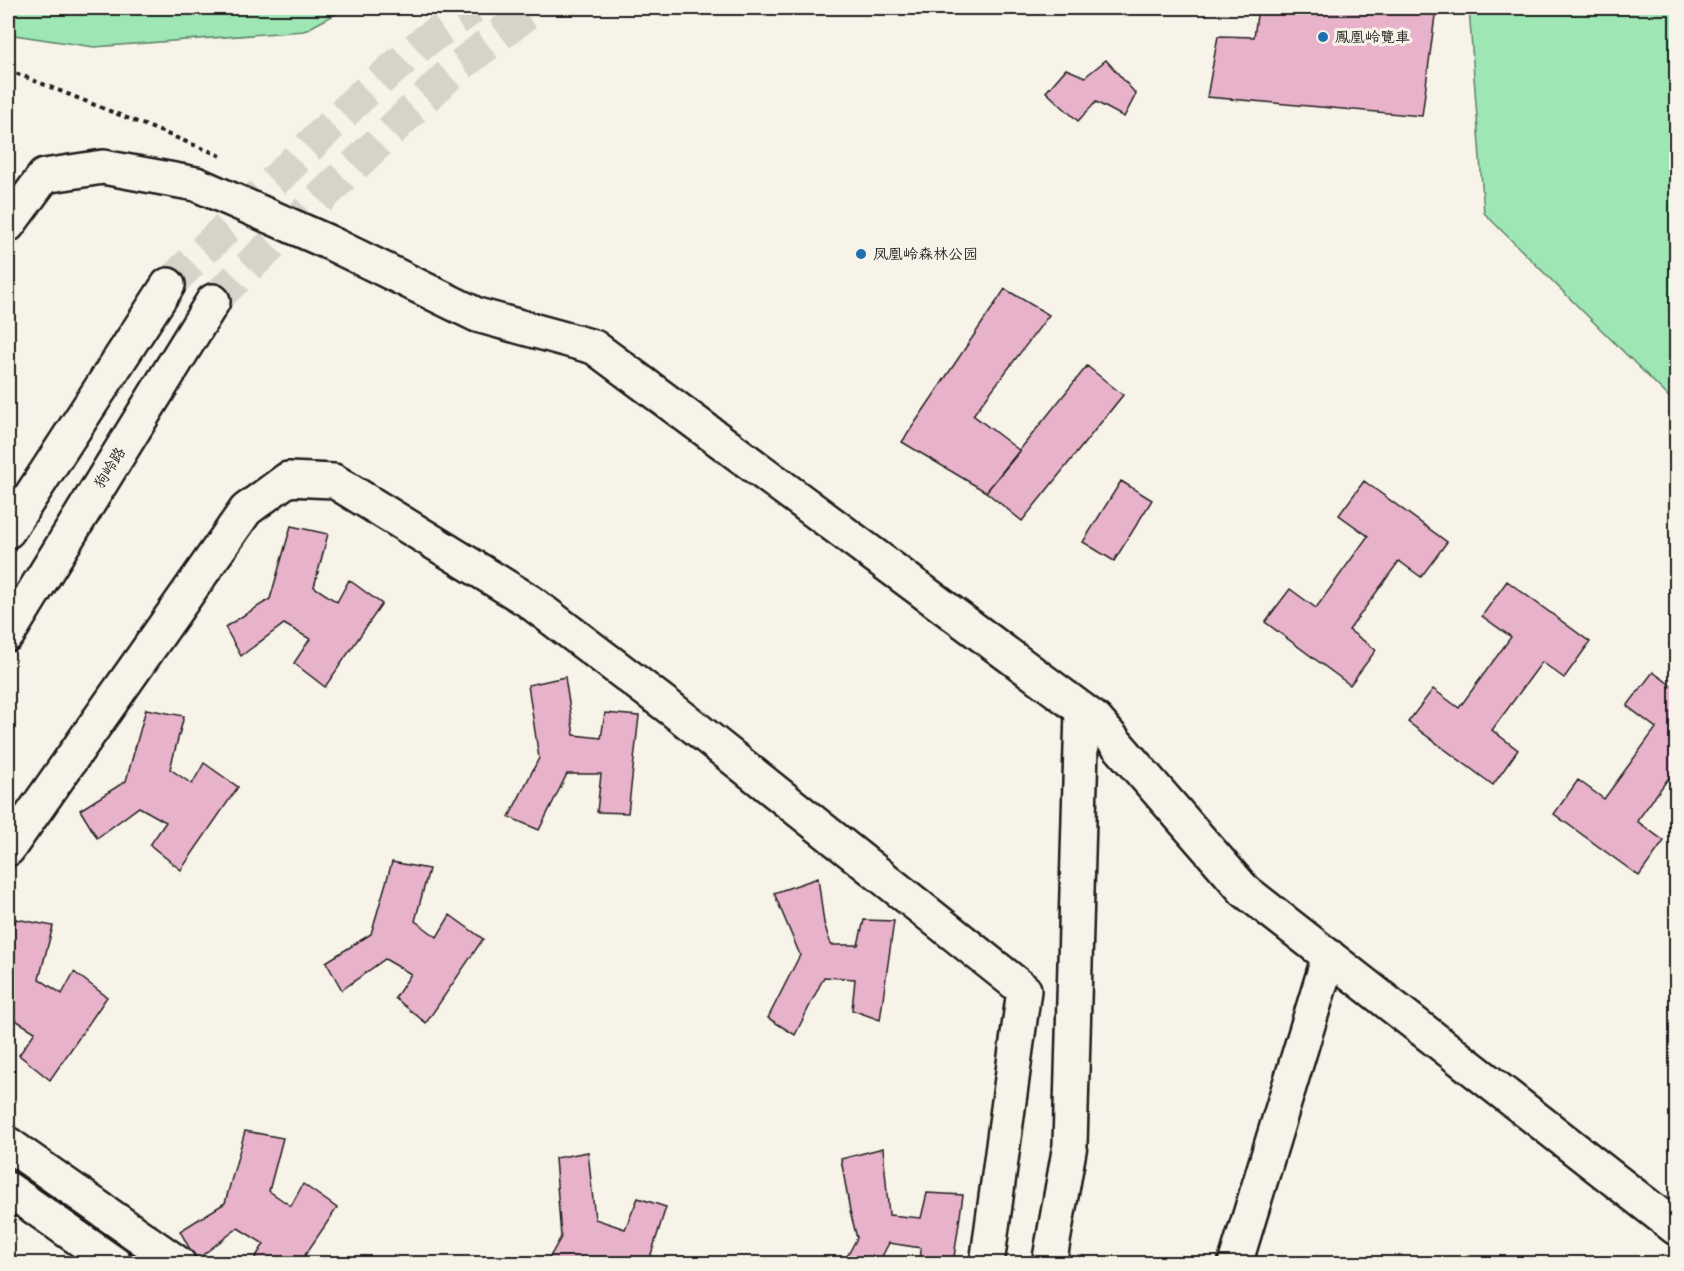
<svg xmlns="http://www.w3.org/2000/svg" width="1684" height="1271" font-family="'Balsamiq Sans','LXGW WenKai TC',sans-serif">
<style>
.green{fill:#9ee7b5;stroke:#5d8268;stroke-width:1.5}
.building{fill:#e8b2cb;stroke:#1c1c1c;stroke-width:1.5}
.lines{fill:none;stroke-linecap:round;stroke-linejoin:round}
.major-tunnel{stroke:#d6d3c9;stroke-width:33;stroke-dasharray:33 16;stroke-linecap:butt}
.minor-casing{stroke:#1c1c1c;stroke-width:38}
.major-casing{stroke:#1c1c1c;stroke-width:38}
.path{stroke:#1c1c1c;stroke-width:4;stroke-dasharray:4.5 4.5;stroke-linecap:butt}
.minor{stroke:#f7f3e8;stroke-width:33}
.major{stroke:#f7f3e8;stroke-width:33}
.poi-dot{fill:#1f6fb2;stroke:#f7f3e8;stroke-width:2}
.labels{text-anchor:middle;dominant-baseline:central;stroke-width:6;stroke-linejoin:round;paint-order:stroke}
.poi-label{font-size:15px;fill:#1c1c1c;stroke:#f7f3e8;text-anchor:start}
.street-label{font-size:15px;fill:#1c1c1c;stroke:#f7f3e8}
</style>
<rect width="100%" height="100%" fill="#f7f3e8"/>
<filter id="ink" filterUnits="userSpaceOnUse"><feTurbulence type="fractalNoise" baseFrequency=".0167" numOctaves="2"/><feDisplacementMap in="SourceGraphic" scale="12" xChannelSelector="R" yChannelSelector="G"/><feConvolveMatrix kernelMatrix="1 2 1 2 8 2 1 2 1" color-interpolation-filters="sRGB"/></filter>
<g filter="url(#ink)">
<path class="green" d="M8 8H347L304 31 94 47 8 34Z
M1469 8H1676V404L1484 213Z"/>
<path class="building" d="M1258 8H1436L1422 116 1207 97 1218 36 1254 37Z
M1106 60 1136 94 1124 117 1096 102 1078 121 1046 92 1066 69 1085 77Z
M1005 289 1049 315 973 415 1020 451 986 492 902 442Z
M1087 366 1123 395 1022 521 986 492Z
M1121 481 1152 500 1114 561 1083 542Z
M1364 481 1447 542 1421 577 1399 561 1349 630 1376 650 1350 685 1265 622 1290 589 1316 608 1368 536 1339 515Z
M291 526 328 534 314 587 337 602 349 580 382 604 325 687 294 663 310 639 284 624 241 656 225 627 270 599Z
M1507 581 1590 642 1564 678 1542 662 1492 730 1518 750 1493 785 1408 722 1433 689 1459 708 1511 637 1482 616Z
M1653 672 1676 689V768L1637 821 1664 841 1639 876 1554 814 1578 780 1604 799 1656 728 1627 706Z
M565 677 574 735 601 738 605 713 639 716 628 813 597 812 601 774H567L539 830 509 817 539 758 528 685Z
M146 709 184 716 170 769 192 784 204 763 238 787 181 870 150 845 166 822 139 807 97 838 80 810 126 781Z
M392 862 429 869 415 921 437 937 450 915 483 939 426 1023 395 998 411 974 385 959 342 990 326 962 371 934Z
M818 878 824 923 831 945H858L864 920 894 921 880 1020 852 1010 855 979 824 977 795 1035 768 1018 800 955 774 893Z
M16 919 53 926 39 979 62 994 74 972 107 997 50 1080 19 1055 35 1032 9 1016 8 1017V949Z
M245 1131 283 1138 269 1191 291 1206 303 1184 337 1208 299 1264H251L264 1244 238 1228 196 1260 180 1231 225 1203Z
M883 1148 889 1215 921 1218 927 1193 963 1195 953 1264H920L921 1248 889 1243 878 1264H843L857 1238 850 1211 841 1159Z
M588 1152 595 1219 625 1229 638 1198 666 1207 648 1264H615L616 1258H588L584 1264H546L561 1237 555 1158Z"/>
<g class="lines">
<path class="major-tunnel" d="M168 285 360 97 425 41 473 8
M213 301 453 71 534 8"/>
<g class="minor-casing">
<path id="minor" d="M8 225 44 176 103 167 196 184 330 243 477 315 594 347 1096 720 1244 890 1676 1228
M8 849 246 510 288 479 334 481 529 601 673 710 1024 990 987 1264
M8 1144 179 1264
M8 1189 115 1264
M1049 1264 1070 1145 1082 710
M1235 1264 1329 956"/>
</g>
<g class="major-casing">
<path id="major" d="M8 531 168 285
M8 634 213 301"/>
</g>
<path class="path" d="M8 70 219 155 223 159"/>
<use href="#minor" class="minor"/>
<use href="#major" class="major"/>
</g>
</g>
<g class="poi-dot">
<circle cx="1323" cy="37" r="6"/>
<circle cx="861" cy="254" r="6"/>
</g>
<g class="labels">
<g class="poi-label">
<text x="1335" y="37">鳳凰岭覽車</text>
<text x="873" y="254">凤凰岭森林公园</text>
</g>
<g class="street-label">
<text transform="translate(110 468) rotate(-58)">狗岭路</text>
</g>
</g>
<rect width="1684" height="1271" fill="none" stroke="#f7f3e8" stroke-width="30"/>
<rect x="15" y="15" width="1654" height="1241" fill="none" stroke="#1c1c1c" stroke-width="2" filter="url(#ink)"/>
</svg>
